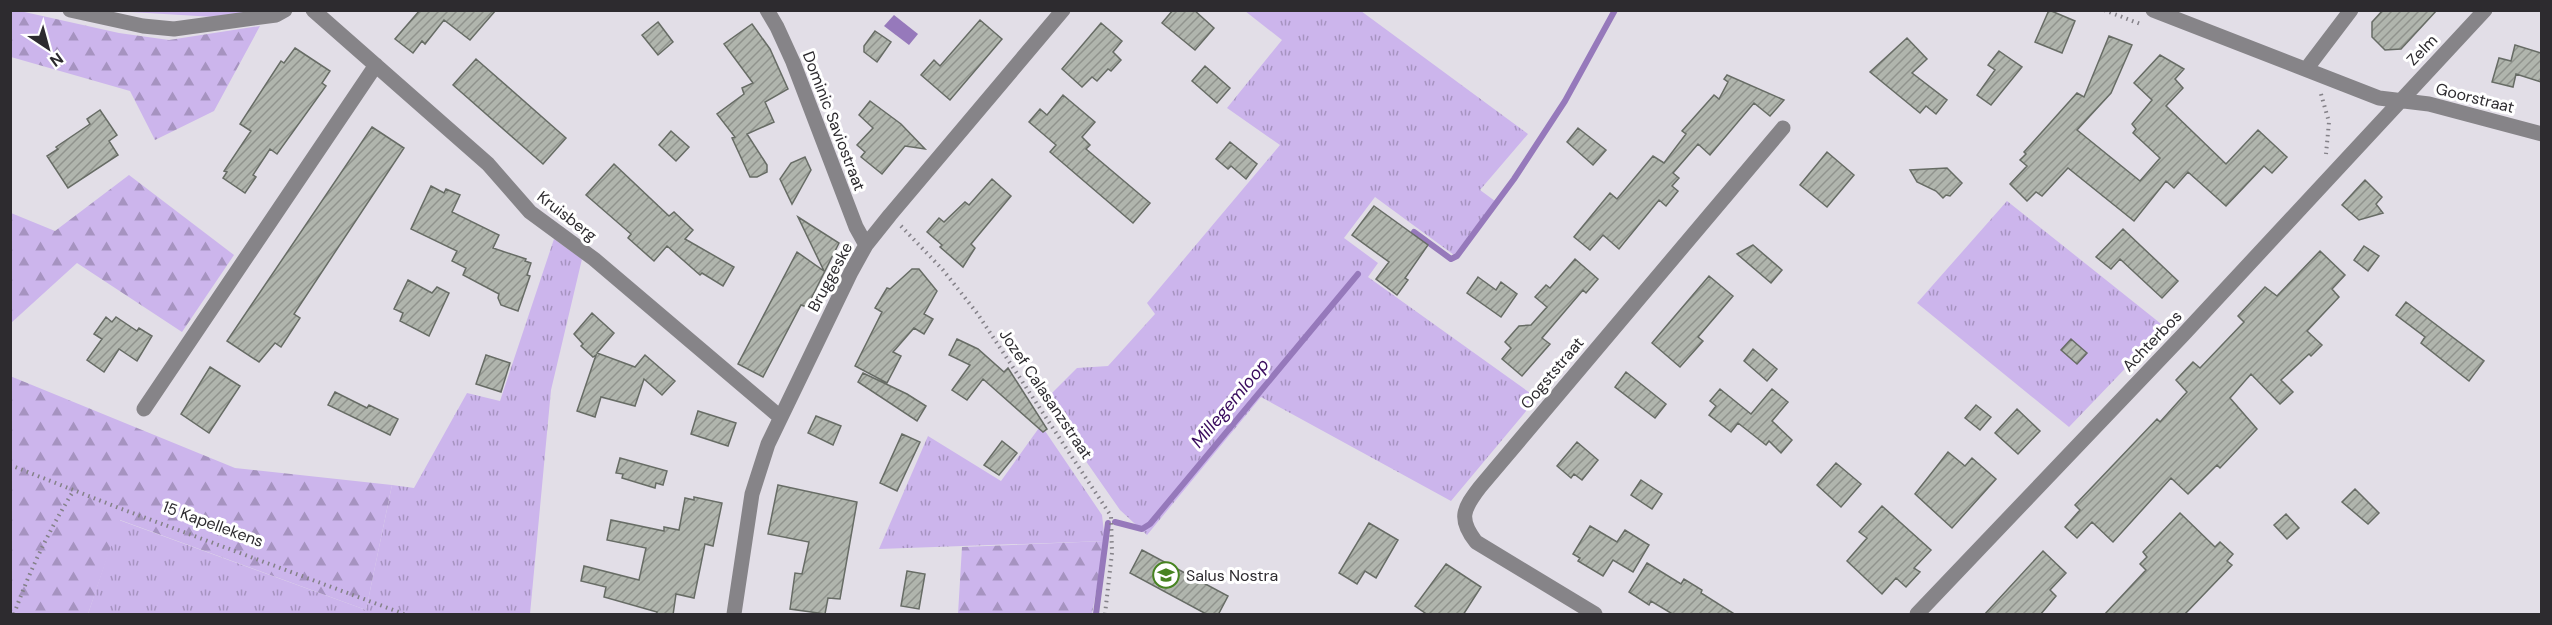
<svg xmlns="http://www.w3.org/2000/svg" width="2552" height="625" font-family="'DM Sans',sans-serif">
<style>
.grass{fill:url(#grass-tufts)}
.forest{fill:url(#forest-firs)}
.water{fill:#9679bb}
.lines{fill:none;stroke-linecap:round;stroke-linejoin:round}
.stream{stroke:#9679bb;stroke-width:6}
.building{fill:url(#building-hatch);stroke:#676c65;stroke-width:1.5}
.path{stroke:#848188;stroke-width:4;stroke-dasharray:1.5 4.5;stroke-linecap:butt}
.minor{stroke:#868488;stroke-width:15}
.labels{text-anchor:middle;dominant-baseline:central;stroke-width:6;stroke-linejoin:round;paint-order:stroke}
.street-label{font-size:16px;fill:#2d2b2f;stroke:#fff}
.poi-label{font-size:16px;fill:#2d2b2f;stroke:#fff;text-anchor:start}
.water-label{font-size:18px;font-style:italic;fill:#390b5d;stroke:#fff}
</style>
<defs>
<pattern id="grass-tufts" width="24" height="20" patternUnits="userSpaceOnUse" patternTransform="scale(1.5)"><rect width="24" height="20" fill="#ccb5ec"/><path d="M3 7l-1-3M5 7V3M7 7l1-3M15 17l-1-3M17 17v-4M19 17l1-3" fill="none" stroke="#a693c0"/></pattern>
<pattern id="forest-firs" width="22" height="20" patternUnits="userSpaceOnUse" patternTransform="scale(1.5)"><rect width="22" height="20" fill="#ccb5ec"/><path d="M5 1l3.5 6h-7zM16 11l3.5 6h-7z" fill="#a693c0"/></pattern>
<pattern id="building-hatch" width="6" height="6" patternUnits="userSpaceOnUse" patternTransform="scale(1.5)"><rect width="6" height="6" fill="#b0b5ad"/><path d="M-1 1l2-2M0 6l6-6M5 7l2-2" fill="none" stroke="#90938d"/></pattern>
</defs>
<rect width="100%" height="100%" fill="#e2dee7"/>
<path class="grass" d="M1245 11H1361L1528 134 1480 190 1495 201 1454 255 1375 197 1344 238 1378 263 1368 277 1537 398 1451 501 1261 397 1147 535 1120 510 1044 401 1077 368 1108 366 1155 314 1147 303 1280 145 1227 108 1282 40Z
M2007 201 2165 327 2069 427 1917 303Z
M554 239 582 259 551 390 530 614H88L119 520 366 610 392 485 414 488 467 393 500 401Z
M1041 425 1102 515 1105 541 879 549 928 436 1001 481Z"/>
<path class="forest" d="M131 10 260 11 215 17 130 12Z
M10 11H20L119 33 169 40 260 26 214 111 155 140 130 91 11 57Z
M129 175 234 255 182 332 77 263 11 323V213L55 231Z
M10 376 235 468 392 485 366 610 120 520 88 614H11Z
M1105 541 1092 614H958L962 547Z"/>
<path class="water" d="M894 15 918 34 909 45 884 26Z"/>
<g class="lines">
<path class="stream" d="M1414 232 1451 259 1457 256 1514 179 1565 101 1615 10
M1115 522 1142 529 1150 524 1358 274
M1096 614 1108 523"/>
</g>
<path class="building" d="M420 10H496L470 40 444 20 425 44 422 41 413 53 395 39Z
M1173 10H1194L1214 28 1195 50 1162 23Z
M2049 10 2075 21 2062 53 2035 42Z
M2383 10H2437L2401 49 2385 50 2372 37V22Z
M980 20 1002 39 950 100 921 75 934 60 940 66Z
M658 22 673 42 658 55 642 35Z
M1101 23 1122 41 1113 52 1121 60 1111 71 1108 69 1097 81 1092 77 1082 87 1062 69Z
M752 24 770 49 788 89 765 102 774 122 747 134 767 165V172L757 177H750L732 138 735 137 717 114 744 94 742 88 753 83 724 44Z
M875 31 891 42 877 62 864 52V46Z
M2109 36 2132 45 2111 93 2077 130 2140 181 2160 158 2133 133 2136 129 2132 124 2152 100 2134 83 2160 55 2184 69 2175 79 2183 88 2166 106 2226 164 2258 130 2287 157 2272 173 2264 166 2226 206 2188 172 2174 188 2166 181 2134 221 2068 168 2042 196 2036 192 2027 201 2010 184 2027 166 2020 160 2026 154 2024 152 2077 93 2084 97Z
M1907 38 1927 59 1912 73 1947 100 1936 114 1926 106 1920 113 1870 72Z
M2515 45 2541 53V82L2516 74 2513 87 2492 82 2499 58 2511 61Z
M295 48 330 71 322 83 326 86 277 154 270 149 253 175 256 177 245 193 223 178 227 172 224 171 251 131 240 124 281 61 284 63Z
M1999 51 2022 67 1991 105 1977 95 1995 70 1988 65Z
M476 59 566 138 543 164 453 85Z
M1205 66 1230 88 1217 103 1192 81Z
M1727 75 1784 100 1770 116 1754 103 1710 155 1698 144 1673 173 1679 178 1672 186 1678 191 1666 206 1659 200 1619 249 1603 235 1590 250 1574 237 1610 193 1617 199 1653 156 1664 163 1686 134 1682 131 1714 95 1719 99 1728 82 1724 79Z
M1063 95 1095 122 1082 137 1090 145 1086 149 1150 203 1133 223 1050 152 1056 145 1029 122 1040 109 1047 115Z
M870 101 901 124 925 149 905 146 882 174 861 157 865 152 857 145 873 128 859 115Z
M100 110 117 135 109 141 118 155 68 188 47 156 58 149 56 147 90 124 87 119Z
M372 127 404 148 294 314 300 318 281 347 275 343 259 362 227 341Z
M1578 128 1606 150 1593 165 1567 142Z
M671 131 689 147 676 161 659 145Z
M1230 142 1257 164 1246 179 1231 166 1228 169 1216 159Z
M1827 152 1854 175 1827 207 1800 185Z
M805 157 811 170 792 204 780 179 791 163Z
M614 164 669 216 674 212 693 230 685 239 734 267 723 286 702 273 700 275 667 246 654 261 628 238 631 234 586 195Z
M1947 168 1962 183 1950 196 1946 195 1943 198 1936 191 1917 182 1910 170Z
M992 179 1011 196 971 244 975 248 963 267 940 247 942 245 927 232 939 218 944 222 965 202 969 205Z
M2365 180 2382 197 2376 204 2383 213 2359 220 2342 205Z
M431 186 444 193 446 189 460 195 452 212 499 235 493 248 526 259 525 261 531 263 527 275 530 276 518 311 501 305 498 298 499 294 463 275 466 268 452 261 457 251 411 229Z
M1374 206 1428 245 1405 278 1408 280 1397 295 1376 279 1389 262 1352 235Z
M798 217 839 243 807 307 801 305 763 377 738 364 797 252 824 271Z
M2123 229 2178 281 2162 298 2120 259 2111 269 2096 257Z
M1753 245 1782 270 1771 283 1737 254Z
M2364 246 2379 256 2368 271 2354 260Z
M2320 251 2345 275 2332 289 2339 297 2307 331 2322 345 2311 356 2309 354 2281 380 2293 392 2280 404 2251 374 2230 398 2257 429 2220 468 2217 465 2188 494 2171 478 2113 542 2092 522 2077 538 2065 527 2080 510 2075 505 2157 419 2160 422 2187 392 2176 380 2193 362 2200 368 2244 322 2238 316 2265 287 2277 296Z
M1575 259 1598 279 1586 293 1583 290 1542 338 1550 344 1522 376 1502 359 1511 348 1505 342 1519 326 1531 325 1547 307 1535 297 1546 285 1550 288Z
M912 269H919L937 291 924 314 933 319 924 334 914 328 893 352 901 356 887 383 855 366 882 312 875 308 887 288 890 289Z
M1709 276 1733 296 1698 337 1703 341 1680 367 1652 343Z
M1478 277 1496 290 1501 282 1517 294 1501 317 1467 293Z
M408 280 432 293 437 287 449 293 429 336 400 321 403 313 394 309Z
M2406 302 2484 361 2469 381 2421 343 2425 337 2396 315Z
M592 313 614 333 597 353 635 367 645 355 675 381 662 395 644 379 635 406 601 397 595 417 577 411 596 355 593 357 581 346 583 344 574 334Z
M106 317 112 322 116 317 137 331 139 328 152 336 137 361 119 349 104 372 87 360 102 339 94 334Z
M957 339 978 349 1004 372 1008 368 1047 429 1043 432 983 379 967 400 952 390 970 365 949 355Z
M2071 339 2087 353 2077 364 2061 350Z
M1753 349 1777 369 1767 381 1744 361Z
M486 355 510 363 501 392 476 384Z
M210 367 240 386 209 433 181 414Z
M1626 372 1666 404 1655 418 1615 387Z
M863 373 907 394 926 406 917 421 858 382Z
M1720 389 1751 414 1772 389 1788 402 1772 421 1792 440 1781 453 1769 441 1766 445 1738 423 1731 432 1709 415 1716 406 1710 401Z
M335 392 367 408 369 405 398 419 390 435 328 405Z
M1976 405 1991 417 1980 430 1965 418Z
M2017 409 2040 431 2018 454 1995 433Z
M698 411 736 423 728 446 691 434Z
M816 416 841 426 833 445 808 433Z
M902 434 920 442 897 491 880 483Z
M1002 441 1017 453 999 475 984 465Z
M1577 442 1598 460 1582 480 1574 474 1571 478 1557 466Z
M1948 452 1965 466 1972 458 1996 479 1952 528 1915 494Z
M620 458 667 471 663 485 656 483 655 488 622 478 623 474 616 473Z
M1836 463 1861 484 1841 507 1817 485Z
M1641 480 1662 494 1652 509 1631 495Z
M778 485 857 502 840 599 828 598 825 614 790 609 795 573 802 574 809 542 768 534Z
M2355 489 2379 513 2368 524 2342 502Z
M694 497 722 503 713 546 705 544 694 598 676 594 673 615H656L657 612 604 597 606 587 581 581 584 566 639 580 646 548 607 540 611 520 664 531V527L679 530 685 498 694 500Z
M1882 506 1931 550 1914 568 1920 572 1906 587 1896 578 1882 594 1847 561 1867 538 1859 532Z
M2180 513 2215 547 2220 542 2233 554 2227 561 2232 565 2184 615H2104L2146 570 2140 564 2147 557 2143 552Z
M2286 514 2299 528 2287 539 2274 525Z
M1369 523 1398 540 1376 578 1365 571 1357 584 1339 573Z
M1590 526 1617 542 1625 530 1649 545 1633 572 1613 560 1603 576 1578 561 1580 558 1573 554Z
M1142 550 1228 596 1218 615H1208L1130 573Z
M2043 551 2066 573 2050 590 2056 596 2040 615H1984Z
M1647 563 1681 584 1684 579 1702 590 1701 593 1736 615H1674L1651 601 1649 605 1629 592Z
M1446 564 1481 587 1463 615H1428L1415 606Z
M907 571 925 574 919 609 901 606Z"/>
<g class="lines">
<path class="path" d="M2104 10 2143 25
M2321 94 2329 122 2326 154
M901 226 943 270 977 313 1111 516 1112 553 1105 614
M10 465 119 508 404 614
M14 614C30 570 49 530 74 490"/>
<path class="minor" d="M70 10 143 26 174 29 276 15 285 10
M313 10 488 164 530 212 594 259 780 417
M767 10 777 27 793 62 856 227 866 245
M2153 10 2379 98 2429 104 2542 134
M2307 68 2351 10
M144 409 376 65
M734 614 752 494 768 444 851 272 866 245 890 215 1063 10
M1595 614 1476 542C1458 519 1463 509 1480 487L1783 128
M1917 614 2183 335 2485 10"/>
</g>
<defs>
<g id="school-ring" transform="scale(1.35)"><circle r="9.5" fill="#fff" stroke="#478321" stroke-width="1.5"/><path d="M0-5L7-2L0 1L-7-2ZM-4 1L0 2.5L4 1V4Q0 6-4 4Z" fill="#478321"/></g>
</defs>
<g fill-rule="evenodd">
<use href="#school-ring" x="1166" y="575"/>
</g>
<g class="labels">
<g class="street-label">
<text transform="translate(2422 50) rotate(-46)">Zelm</text>
<text transform="translate(2475 98) rotate(14)">Goorstraat</text>
<text transform="translate(834 121) rotate(69)">Dominic Saviostraat</text>
<text transform="translate(567 216) rotate(38)">Kruisberg</text>
<text transform="translate(830 277) rotate(-62)">Bruggeske</text>
<text transform="translate(2152 341) rotate(-46)">Achterbos</text>
<text transform="translate(1552 373) rotate(-50)">Oogststraat</text>
<text transform="translate(1046 394) rotate(56)">Jozef Calasanzstraat</text>
<text transform="translate(213 524) rotate(20)">15 Kapellekens</text>
</g>
<g class="poi-label">
<text x="1186" y="575">Salus Nostra</text>
</g>
<g class="water-label">
<text transform="translate(1230 403) rotate(-50)">Millegemloop</text>
</g>
</g>
<rect width="2552" height="625" fill="none" stroke="#2d2b2f" stroke-width="24"/>
<g transform="translate(48 48) rotate(144)" stroke="#ffffff" stroke-width="4.5" paint-order="stroke">
<path d="M0-4.5L10 22L0 15L-10 22Z" fill="#2d2b2f"/>
<text y="-9" font-size="16" font-weight="bold" text-anchor="middle" fill="#2d2b2f">N</text>
</g>
</svg>
